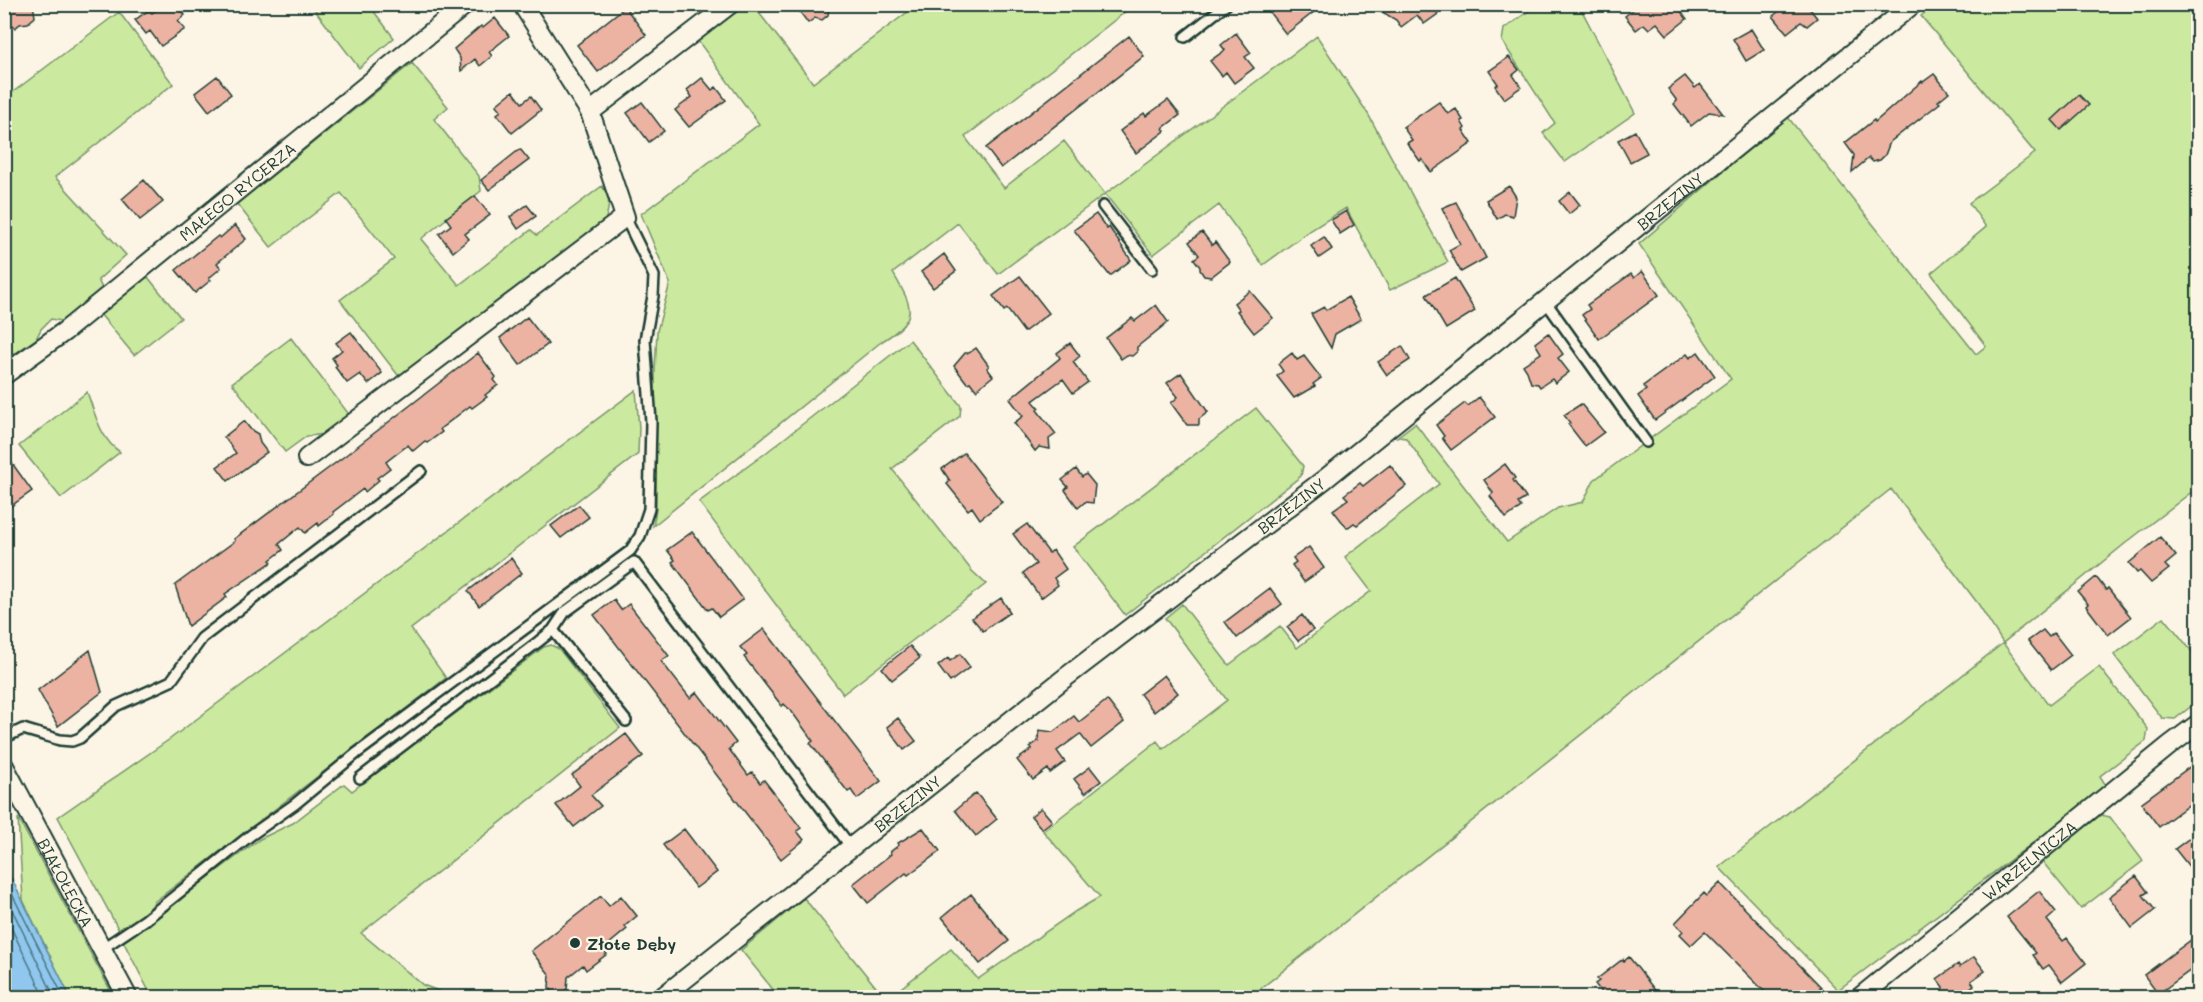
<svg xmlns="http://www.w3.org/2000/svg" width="2203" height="1002" font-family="Mali,sans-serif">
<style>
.green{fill:#cce9a0;stroke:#76936a;stroke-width:1.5}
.water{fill:#8fc7ee;stroke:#6290a4;stroke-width:1.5}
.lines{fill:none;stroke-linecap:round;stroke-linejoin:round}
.shore{stroke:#4c747e;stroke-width:1.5}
.building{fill:#ecb3a3;stroke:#1f3d34;stroke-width:1.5}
.service-casing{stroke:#1f3d34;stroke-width:14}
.minor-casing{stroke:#1f3d34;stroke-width:22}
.service{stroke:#fcf5e5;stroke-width:9}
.minor{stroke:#fcf5e5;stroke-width:18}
.poi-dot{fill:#1f3d34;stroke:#fcf5e5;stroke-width:2}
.labels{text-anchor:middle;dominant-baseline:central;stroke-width:4.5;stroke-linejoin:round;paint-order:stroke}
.street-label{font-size:16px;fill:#1f3d34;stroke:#fcf5e5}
.poi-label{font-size:16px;font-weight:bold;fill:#1f3d34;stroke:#fcf5e5;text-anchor:start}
</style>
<rect width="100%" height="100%" fill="#fcf5e5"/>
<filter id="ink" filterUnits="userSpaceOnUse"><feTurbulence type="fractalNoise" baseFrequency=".0167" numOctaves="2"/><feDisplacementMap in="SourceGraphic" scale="12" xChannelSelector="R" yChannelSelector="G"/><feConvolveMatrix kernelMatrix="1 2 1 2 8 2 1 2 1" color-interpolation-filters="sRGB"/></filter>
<g filter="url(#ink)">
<path class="green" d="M747 4 753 5 813 83 917 5H1134L965 137 1004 188 1064 141 1105 194 1317 36 1368 114 1448 262 1390 290 1346 208 1311 230 1263 265 1219 205 1153 255 1105 194 998 274 958 223 893 273C913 308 920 318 881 342L653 526 656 509 655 371 657 331 670 283 641 214 759 124 698 41Z
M1935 4 2198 5V487L2127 542 2003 643 2049 705 2099 667 2148 729 2146 741 2100 776 2107 787 1838 990 1719 867 2003 643 1979 605 1891 489 1250 997 888 998 951 949 978 979 1076 911 1100 897 1043 831 1157 741 1163 749 1227 700 1165 618 1182 604 1229 665 1280 626 1297 648 1371 591 1345 557 1439 484 1406 438 1397 437 1415 423 1507 542 1558 508 1583 502 1594 480 1731 379 1639 244 1787 116 1976 354 1986 346 1931 273 1986 227 1969 203 2035 153 1921 16Z
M311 5H369L394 38 359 68Z
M1537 5H1579L1635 113 1565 162 1543 133 1555 123 1502 41 1504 29Z
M119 12 173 84 55 177 126 255 98 280 103 290 61 321 51 319 41 329 36 339 5 360V98Z
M412 63 448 107 434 119 479 176 481 191 421 239 459 285 531 230 537 235 602 186C612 199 609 209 604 224L401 379 340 300 394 259 341 193 271 247 237 204Z
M147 276 181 318 134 355 100 314Z
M291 338 351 417 329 434 307 436 285 452 232 383Z
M910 340 961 406 960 416 892 469 972 571 986 584 843 694 699 502 763 455Z
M636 390 639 428 638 454 411 629 446 678 154 902 147 914 121 934 58 817 170 739Z
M87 392C95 413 100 439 120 452L61 498 19 446Z
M1256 408 1303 466 1301 476 1125 615 1073 547Z
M2164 617 2198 659V701L2175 719 2162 718 2114 655Z
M551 645 559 649 620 728 361 933 423 985 454 997H152L123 941 260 839 293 823 344 784 352 791 544 647Z
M2100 815 2110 817 2143 861 2081 909 2041 860Z
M18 818 114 997H70L23 900Z
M804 898 884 997H779L741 950Z"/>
<path class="water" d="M5 865 70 997H5Z"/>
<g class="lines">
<path class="shore" d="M4 878 64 998
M4 893 55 998
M4 913 45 998"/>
</g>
<path class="building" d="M4 4H33L35 17 28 23 20 24 15 28 13 25H7Z
M164 4H177L185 15 178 21 185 29 161 46 150 31 146 34 135 20 149 10 152 13Z
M794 4H833L829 7 828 15 822 20 815 18 808 23Z
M1263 4H1324L1286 34Z
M1369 4H1432L1438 14 1424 24 1417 15 1401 27 1396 20Z
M1640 4H1675L1687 19 1667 35 1657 23 1649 29 1644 24 1636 30 1625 16Z
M1788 4H1806L1817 18 1807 26 1801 22 1787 33 1773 16Z
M625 7 646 35 598 72 577 45Z
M495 18 509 36 489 52 492 56 480 66 475 59 461 71 460 58 454 49 481 26 483 28Z
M1751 29 1764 50 1746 61 1733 39Z
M1236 33 1251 53 1245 57 1254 68 1234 83 1226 72 1222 76 1210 61 1225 50 1221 45Z
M1129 36 1144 56 1001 168 986 148Z
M1509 57 1519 70 1513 75 1521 87 1504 99 1495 86 1498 84 1489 71Z
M1934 74 1949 92 1938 101 1940 103 1890 142 1885 155 1880 160 1873 162 1869 158 1852 172 1854 155 1845 143 1874 120 1875 122 1922 81 1923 82Z
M217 76 231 94 209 111 195 93Z
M1685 76 1695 88 1700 84 1723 114 1709 112 1691 126 1674 104 1677 101 1668 89Z
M702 78 712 90 716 87 726 100 689 127 675 110 692 97 687 90Z
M513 91 522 103 531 96 541 110 512 133 497 114 501 111 496 105Z
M2079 95 2089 105 2061 130 2052 120Z
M1168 100 1180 115 1163 128 1165 131 1136 153 1120 131 1144 113 1146 116Z
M642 102 664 131 649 142 627 113Z
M1439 102 1448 114 1456 109 1463 120 1461 121 1465 128 1463 130 1472 143 1431 172 1422 159 1420 161 1407 143 1412 140 1403 127Z
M1635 131 1647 153 1630 162 1618 140Z
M520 149 529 160 489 190 481 180Z
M144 180 163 202 140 220 122 199Z
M1509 186 1516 197 1513 216 1505 214 1497 219 1486 200Z
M1570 192 1580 205 1569 214 1559 201Z
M475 196 490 215 465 234 469 239 453 252 439 234 451 225 446 218Z
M1456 202 1486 258 1461 272 1449 250 1460 244 1442 208Z
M527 205 536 216 518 229 510 217Z
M1346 211 1354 225 1340 234 1331 220Z
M1096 214 1107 229 1109 227 1131 260 1110 276 1074 230Z
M235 225 246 239 217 263 221 268 209 278 211 280 195 293 176 270 218 236 220 238Z
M1202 232 1212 245 1215 242 1230 262 1211 277 1204 276 1200 270V267L1194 259 1199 255 1189 242Z
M1324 237 1332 249 1319 258 1311 246Z
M944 254 956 271 933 288 921 272Z
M1642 271 1659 295 1599 339 1582 315 1590 309 1587 305 1631 274 1634 278Z
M1020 276 1049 313 1024 332 1007 309 1004 311 993 296Z
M1455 278 1475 311 1446 329 1426 295Z
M1250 291 1273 318 1254 333 1237 311 1239 310 1234 303Z
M1348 297 1361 319 1335 334 1331 348 1311 314 1324 307 1326 310Z
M1156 305 1168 322 1137 347V352L1132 356 1127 355 1121 359 1106 338 1132 318 1135 321Z
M527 317 548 344 520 365 500 338Z
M351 332 382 373 368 384 360 374 347 383 335 367 337 365 332 358 342 350 336 343Z
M1548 333 1563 354 1558 358 1569 372 1555 383 1552 379 1540 387 1538 384 1531 383 1527 371 1523 365 1541 353 1535 343Z
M1070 343 1080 356 1073 362 1088 382 1073 393 1063 379 1033 401 1039 408 1037 410 1056 434 1049 439 1050 449 1039 447 1035 451 1014 423 1023 416 1010 399 1060 358 1057 353Z
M1402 346 1410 360 1387 375 1378 362Z
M976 348 989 366 987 368 993 376 976 390 970 382 967 383 954 366 965 353H969Z
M1698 352 1715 376 1655 420 1638 396 1646 390 1643 386 1687 354 1690 358Z
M478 353 496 377 494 380 498 385 485 395 487 397 472 408 470 406 440 429 442 432 427 443 425 441 413 451 408 445 386 462 390 468 377 478 379 480 365 492 363 489 333 512 334 514 319 526 318 523 305 533 300 527 279 544 283 550 270 560 272 562 225 594 227 597 188 626 175 585 235 541 234 539 342 458Z
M1292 353 1297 360 1304 356 1321 378 1313 384 1315 386 1294 398 1277 376 1283 371 1278 364Z
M1181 373 1208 412 1199 419V425H1187L1171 403 1178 397 1167 383Z
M1479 397 1495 417 1451 450 1442 438 1444 436 1436 425 1465 403 1468 406Z
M1581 404 1604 432 1585 446 1568 424 1570 423 1564 415Z
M244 421 251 430 258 434 260 443 267 452 228 481 217 467 236 453 224 437Z
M4 452 32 491 4 511Z
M964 453 1002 502 980 519 972 507 968 510 947 484 950 481 942 469Z
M1505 464 1515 478 1513 480 1526 498 1518 503 1521 507 1506 518 1490 496 1493 493 1484 480Z
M1390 465 1406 486 1357 525 1354 523 1347 528 1333 510 1348 499 1344 495 1360 483 1363 486Z
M1076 469 1082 477 1086 474 1095 485 1093 503 1085 502 1078 508 1065 490 1068 487 1062 480Z
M579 505 589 517 561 538 551 526Z
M1027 524 1049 553 1053 550 1066 569 1054 578 1058 585 1041 598 1023 573 1036 564 1013 534Z
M692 532 743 599 719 617 712 608 708 610 672 562 675 560 667 550Z
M2160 537 2176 556 2165 565 2169 569 2151 583 2140 571 2137 573 2129 563Z
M1309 547 1324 568 1304 582 1292 565 1296 562 1293 558Z
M511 558 522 573 479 606 468 591Z
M2096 577 2106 590 2108 588 2131 617 2108 635 2086 606 2088 604 2078 592Z
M1270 588 1282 604 1237 638 1225 622Z
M1001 598 1010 612 983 631 972 618Z
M614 600 621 610 629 604 669 656 661 661 690 698 697 692 736 743 729 749 748 775 752 772 760 783 764 780 801 828 797 831 804 840 781 859 594 615Z
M1302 615 1313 630 1298 641 1287 627Z
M764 629 881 781 857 799 851 790 848 792 810 743 813 741 792 712 784 704 782 706 744 657 747 655 740 647Z
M2043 630 2049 637 2054 633 2071 655 2051 670 2028 641Z
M910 646 920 658 892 680 882 668Z
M90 650 102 692 58 726 38 690Z
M960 654 970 667 950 682 938 666 948 658 950 661Z
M1164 675 1178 693 1154 712 1140 694Z
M1107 700 1124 722 1091 748 1080 734 1057 751 1065 762 1050 773 1048 769 1033 780 1017 760 1032 749 1030 747 1038 741 1039 730 1053 732 1074 716 1079 722Z
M898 718 916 741 904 750 887 727Z
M626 734 643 756 591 795 601 806 574 827 556 805 580 786 572 775Z
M2199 760V797L2159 827 2141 803Z
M1090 767 1101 781 1085 793 1074 779Z
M976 793 997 819 976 836 955 810Z
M1041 808 1052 821 1042 829 1031 816Z
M923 828 940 851 908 875 906 873 868 903 853 884 891 854 890 852 899 845 898 843Z
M684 829 717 872 696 888 663 845Z
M2199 831V879L2175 849Z
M2136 876 2148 892 2143 895 2155 910 2132 928 2109 897Z
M1720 883 1821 987 1808 998H1771L1705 932 1691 945 1680 934 1683 931 1675 923 1704 893 1707 896Z
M2039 891 2056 912 2047 920 2063 941 2067 938 2086 963 2062 982 2049 965 2043 969 2033 955 2036 953 2007 917Z
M971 894 1009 941 980 964 942 917Z
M601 896 609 906 621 896 637 916 625 926 627 929 603 949 607 954 586 970 583 965 568 977 567 989 561 993 553 992 549 987 550 975 531 951Z
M2199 934V964L2158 994 2144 975Z
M1629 957 1661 998H1606L1595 984 1599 981 1597 979 1623 959 1624 961Z
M1974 957 1985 971 1971 981 1974 985 1958 998 1955 994 1942 993 1943 987 1937 979 1958 964 1960 967Z"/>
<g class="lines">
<g class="service-casing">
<path id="service" d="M1185 37 1227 4
M1103 206 1152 269
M1546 302 1646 442
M553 630 626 721
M4 738 23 729 60 740 72 741 80 738 116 706 171 681 202 638 421 471
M360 778 538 642 553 630 565 612 634 562 851 847
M103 948 145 920 251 835 295 804 357 753 630 551 640 536 649 509 651 422 645 340 653 296 654 276 625 217"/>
</g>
<g class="minor-casing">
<g id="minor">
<path d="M590 112 730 4"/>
<path id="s1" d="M4 375 65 331 466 4"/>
<path d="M307 458 625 217 590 112 522 4"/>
<path id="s2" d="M4 766 128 998"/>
<path id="s3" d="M661 998 1066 677 1325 479 1913 4"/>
<path id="s4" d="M1859 998 2170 745 2198 724"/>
</g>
</g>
<use href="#service" class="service"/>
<use href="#minor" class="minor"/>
</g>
</g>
<circle class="poi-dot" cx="575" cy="943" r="6"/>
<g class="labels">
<g class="street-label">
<text stroke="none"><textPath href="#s1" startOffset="297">MAŁEGO RYCERZA</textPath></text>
<text stroke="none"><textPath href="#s3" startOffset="1286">BRZEZINY</textPath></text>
<text stroke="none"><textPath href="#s3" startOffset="800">BRZEZINY</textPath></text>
<text stroke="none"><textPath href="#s3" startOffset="314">BRZEZINY</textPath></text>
<text stroke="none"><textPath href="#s4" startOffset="219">WARZELNICZA</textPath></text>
<text stroke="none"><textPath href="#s2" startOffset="132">BIAŁOŁĘCKA</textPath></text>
</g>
<g class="poi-label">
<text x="587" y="943">Złote Dęby</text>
</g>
</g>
<rect width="2203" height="1002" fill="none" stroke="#fcf5e5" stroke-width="24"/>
<rect x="12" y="12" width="2179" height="978" fill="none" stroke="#1f3d34" stroke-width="2" filter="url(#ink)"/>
</svg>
